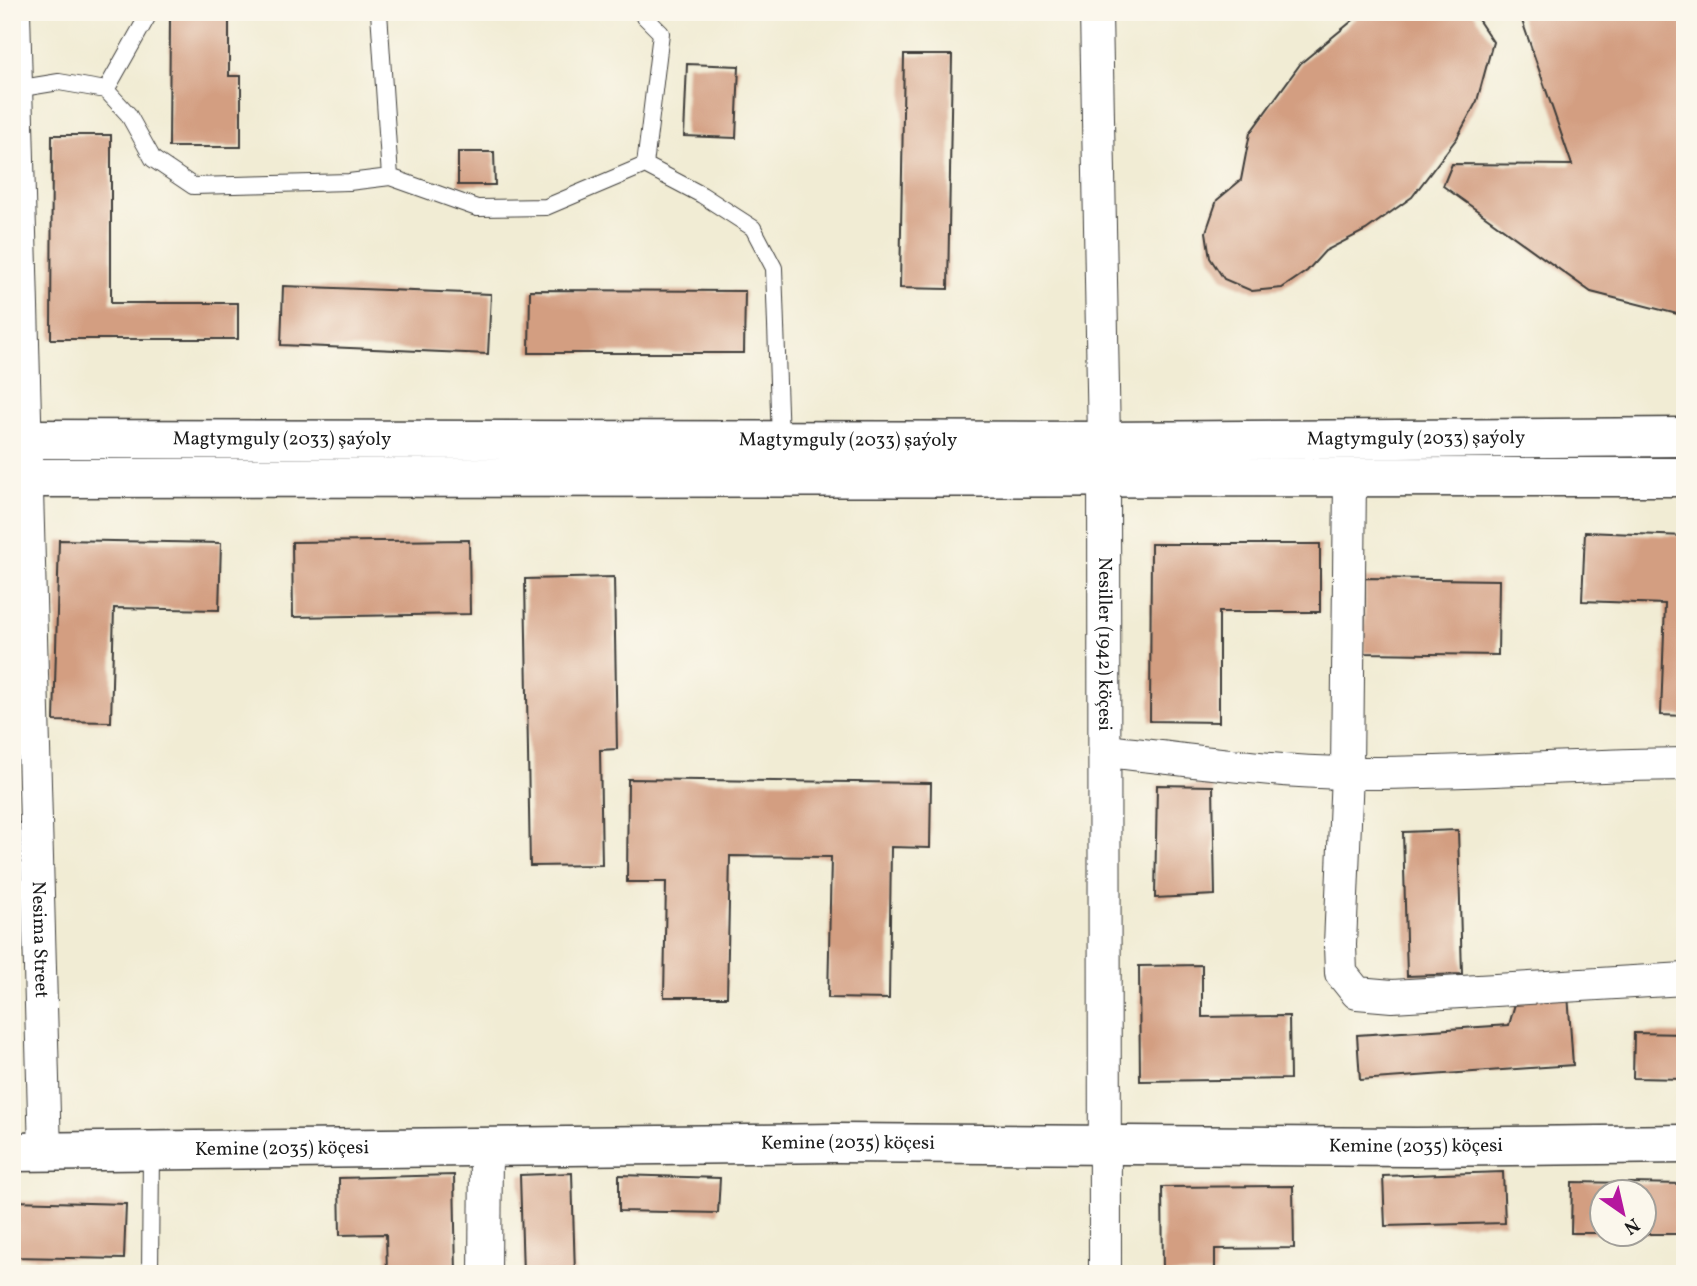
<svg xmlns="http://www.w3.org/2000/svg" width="1697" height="1286" font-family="Vollkorn,serif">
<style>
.building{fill:#d39e81}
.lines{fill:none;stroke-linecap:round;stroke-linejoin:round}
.lane-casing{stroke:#3c3b38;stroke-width:18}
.street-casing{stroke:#3c3b38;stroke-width:34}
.secondary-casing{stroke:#3c3b38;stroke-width:41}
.lane{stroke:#fff;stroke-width:16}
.street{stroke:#fff;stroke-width:32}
.secondary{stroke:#fff;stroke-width:38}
.labels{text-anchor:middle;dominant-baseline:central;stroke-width:5;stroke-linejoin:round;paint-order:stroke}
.street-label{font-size:19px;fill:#1c1c1c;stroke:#fbf7ec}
</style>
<rect width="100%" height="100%" fill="#fbf7ec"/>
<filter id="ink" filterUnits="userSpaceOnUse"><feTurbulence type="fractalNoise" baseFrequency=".0143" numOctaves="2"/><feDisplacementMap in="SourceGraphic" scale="14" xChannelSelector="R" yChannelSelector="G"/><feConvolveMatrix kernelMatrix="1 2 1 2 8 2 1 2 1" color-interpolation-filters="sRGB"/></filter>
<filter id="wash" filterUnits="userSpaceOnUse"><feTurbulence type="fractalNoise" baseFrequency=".00686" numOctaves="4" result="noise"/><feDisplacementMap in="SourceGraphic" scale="28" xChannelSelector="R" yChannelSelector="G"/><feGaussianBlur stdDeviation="1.57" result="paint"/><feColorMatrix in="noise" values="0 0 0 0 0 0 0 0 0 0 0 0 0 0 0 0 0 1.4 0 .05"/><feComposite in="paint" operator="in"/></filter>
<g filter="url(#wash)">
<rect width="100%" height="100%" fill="#f1ecd4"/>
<g id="blocks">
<path class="building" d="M1363 12H1473L1493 42 1477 101 1457 138 1412 197 1366 230 1325 251 1307 271 1282 288 1252 291 1224 279 1210 258 1206 232 1217 200 1241 180 1250 133 1301 63Z
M1519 12H1685V316L1591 292 1443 186 1452 164 1572 165Z
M170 16H229V76H241V147H169Z
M904 55H952L948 289 900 288Z
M687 64 739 66 736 138 684 136Z
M52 135H111V303H238V339H51Z
M458 152H494L495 185H458Z
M283 286 491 294 488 354 281 345Z
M530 290 745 291 744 353H529Z
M1585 532 1685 536V716L1661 715 1665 604 1582 601Z
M59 540 221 543 219 610 114 608 111 722 54 721Z
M469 540 470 614 293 617 292 542Z
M1151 544H1320V612H1219V722L1150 721Z
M614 577 617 749 600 750 602 865 530 866 525 579Z
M1365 578 1499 580 1498 655 1364 653Z
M628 779 931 783 930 848 891 847 889 999 828 998 831 857 730 856 727 997H664L666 882H627Z
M1157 785 1213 786 1215 895 1155 898Z
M1458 830 1462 974 1407 976 1403 832Z
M1202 965V1017L1289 1016 1290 1079 1140 1081 1139 966Z
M1568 994 1573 1065 1360 1080 1357 1035 1509 1025 1517 997Z
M1634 1033 1685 1034V1079L1633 1078Z
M1503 1172 1505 1223 1385 1226 1383 1176Z
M572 1173 575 1274H523L520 1175Z
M454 1175 456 1274H387L386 1234 340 1235 339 1178Z
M619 1175 720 1178 718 1213 619 1211Z
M1572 1182 1685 1184V1234H1644V1192H1602V1233H1571Z
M1293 1186 1294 1248 1215 1249V1274H1163L1162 1187Z
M12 1201 126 1204 124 1259 12 1257Z"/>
</g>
</g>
<g filter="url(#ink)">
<use href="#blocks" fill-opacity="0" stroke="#3c3b38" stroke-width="2"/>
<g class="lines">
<g class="lane-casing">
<path id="lane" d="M379 12 390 177
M640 12 661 33 645 165
M16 89 59 82 106 90 128 114 153 159 193 186 349 182 390 177 477 208 546 207 645 165 702 195 753 228 774 268 780 440
M106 90 150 12
M150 1274 151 1152"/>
</g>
<g class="street-casing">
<g id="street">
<path id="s1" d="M14 12 45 1152"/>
<path id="s2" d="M1096 12 1104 441 1105 1274"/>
<path d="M1350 477 1347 773 1340 945 1341 973 1357 993 1392 996 1685 979"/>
<path d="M1105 751C1185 759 1268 772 1349 773 1461 774 1573 765 1685 764"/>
<path d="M485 1274 486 1148"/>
</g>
</g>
<g class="secondary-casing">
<g id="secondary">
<path id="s3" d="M12 439 1104 441 1685 437"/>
<path d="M12 478 1685 477"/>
<path id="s4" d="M12 1152 836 1143 1416 1147 1685 1144"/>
</g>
</g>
<use href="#lane" class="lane"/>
<use href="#street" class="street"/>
<use href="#secondary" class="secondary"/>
</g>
</g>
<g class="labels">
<g class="street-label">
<text stroke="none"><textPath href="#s3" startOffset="270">Magtymguly (2033) şaýoly</textPath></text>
<text stroke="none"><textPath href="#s3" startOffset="1404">Magtymguly (2033) şaýoly</textPath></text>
<text stroke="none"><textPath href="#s3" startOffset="836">Magtymguly (2033) şaýoly</textPath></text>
<text stroke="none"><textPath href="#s2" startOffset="632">Nesiller (1942) köçesi</textPath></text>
<text stroke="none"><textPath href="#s1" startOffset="928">Nesima Street</textPath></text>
<text stroke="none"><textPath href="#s4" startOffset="836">Kemine (2035) köçesi</textPath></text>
<text stroke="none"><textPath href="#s4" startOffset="1404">Kemine (2035) köçesi</textPath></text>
<text stroke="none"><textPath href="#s4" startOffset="270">Kemine (2035) köçesi</textPath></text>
</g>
</g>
<rect width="1697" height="1286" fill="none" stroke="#fbf7ec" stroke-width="42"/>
<g transform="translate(1623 1213) rotate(146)"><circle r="33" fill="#fbf7ec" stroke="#a29f99" stroke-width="2"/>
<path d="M0-5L12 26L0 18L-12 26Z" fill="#b5179e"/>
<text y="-10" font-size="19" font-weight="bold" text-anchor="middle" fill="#1c1c1c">N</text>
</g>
</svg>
